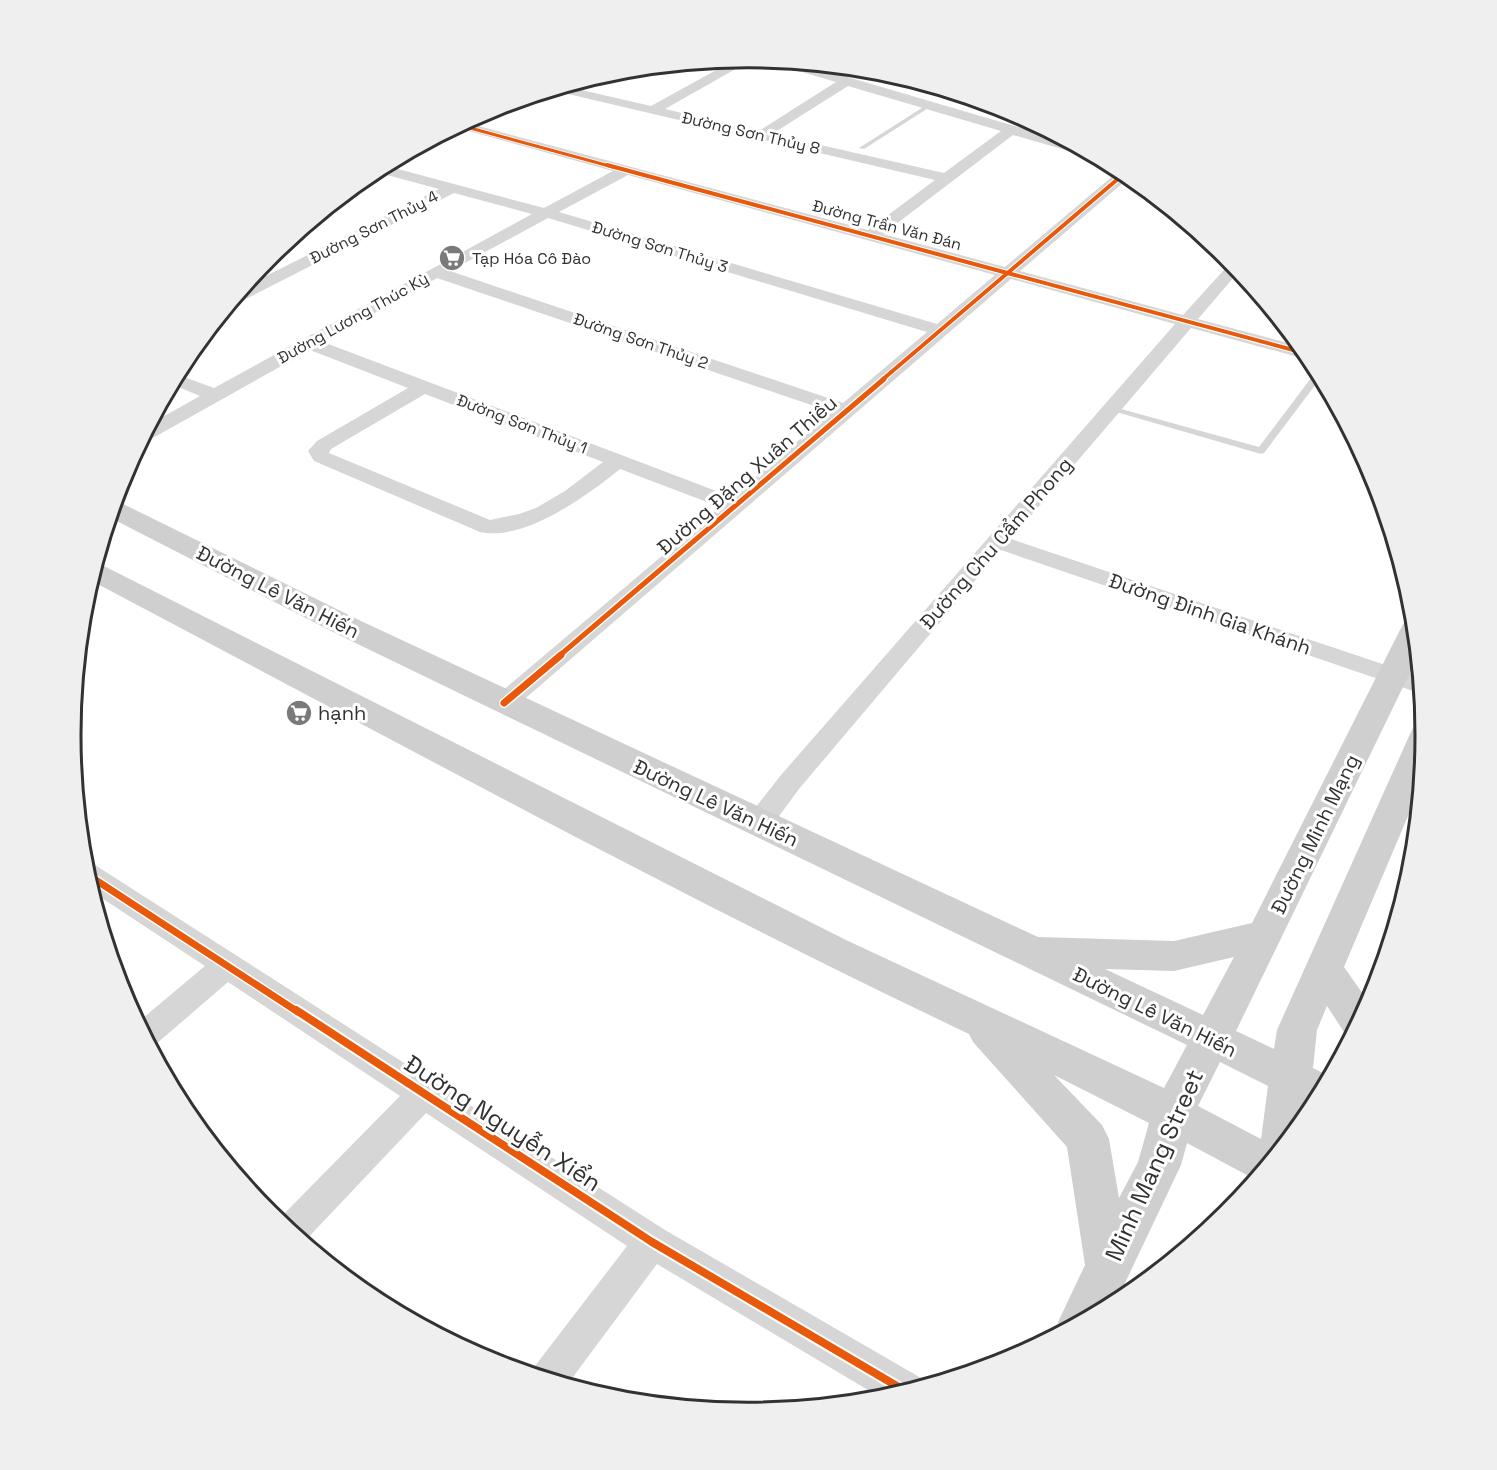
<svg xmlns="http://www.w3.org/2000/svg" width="1497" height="1470" font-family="'Space Grotesk',sans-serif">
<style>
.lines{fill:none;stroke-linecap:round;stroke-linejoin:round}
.lane{fill:#d6d6d6;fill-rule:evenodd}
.street{fill:#d6d6d6;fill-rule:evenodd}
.secondary{fill:#cfcfcf;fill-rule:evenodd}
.cycleway-far4-casing{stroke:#fff;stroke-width:4.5}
.cycleway-far3-casing{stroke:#fff;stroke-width:6}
.cycleway-far2-casing{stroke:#fff;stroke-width:8}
.cycleway-far1-casing{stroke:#fff;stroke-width:10}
.cycleway-casing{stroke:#fff;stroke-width:12}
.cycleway-far4{stroke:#e8590c;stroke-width:3}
.cycleway-far3{stroke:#e8590c;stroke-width:4}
.cycleway-far2{stroke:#e8590c;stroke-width:5}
.cycleway-far1{stroke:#e8590c;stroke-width:7}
.cycleway{stroke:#e8590c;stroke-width:8}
.labels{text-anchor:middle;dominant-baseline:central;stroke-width:6;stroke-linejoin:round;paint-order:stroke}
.far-street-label{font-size:16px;fill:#323232;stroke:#fff}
.far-poi-label{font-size:16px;fill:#323232;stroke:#fff;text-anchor:start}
.street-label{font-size:20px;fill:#323232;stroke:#fff}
.poi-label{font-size:20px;fill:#323232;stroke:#fff;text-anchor:start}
.near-street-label{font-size:24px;fill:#323232;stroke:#fff}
.rim{fill:none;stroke:#323232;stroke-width:3}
</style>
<rect width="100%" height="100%" fill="#fff"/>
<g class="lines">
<path class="lane" d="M928 104 933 105 864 149 859 148Z
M1317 370 1322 376 1264 453 1261 454 1106 409 1108 407H1114L1259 447Z"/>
<path class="street" d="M738 58H755L665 109 759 131 836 82 771 63 769 60 793 61 1073 143 1096 156H1086L1013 135 883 234 1005 267 1121 169 1131 176 1020 271 1183 315 1232 261 1240 270 1198 319 1303 347 1312 358H1302L1191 328 1011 539 1421 677 1422 694 1001 550 799 789 768 831 758 834 748 831 744 824 748 817 781 775 1175 324 1011 279 513 709 504 711 495 709 492 703 495 697 720 507 620 469C588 495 524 542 480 532L314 461 308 451 317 441 408 388 310 350 151 439 141 440 150 424 200 396 171 384 176 374 214 388 532 214 454 193 240 302H231L244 287 439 189 372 171 383 165 544 208 613 171 454 127 489 108 509 102 511 104 471 124 868 230 935 180 551 90 564 86 651 106ZM848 86 1001 131 944 173 772 134ZM628 175 995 275 937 324 559 212ZM548 218 927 332 843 403 450 271ZM437 278 832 412 732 497 323 342ZM425 394 603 462 565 491 536 508 519 514 490 520 329 453 331 449Z
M85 862 95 865 665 1230 921 1378 924 1387 883 1399 657 1264 567 1385 531 1374 535 1366 627 1246 426 1113 303 1243 278 1220 400 1096 228 982 155 1045 150 1047 137 1023 205 966 91 891 83 867Z"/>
<path class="secondary" d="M115 500 361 621 1038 937 1174 941 1252 923 1401 628 1405 621 1415 619 1419 654 1236 1031 1274 1049 1277 1030 1410 734 1414 726 1425 723 1426 735 1422 783 1344 967 1370 1004 1352 1037 1346 1035 1327 1006 1317 1030 1313 1068 1331 1077 1314 1108 1308 1106 1306 1119 1256 1180 1187 1143 1181 1165 1115 1304 1062 1332 1058 1322 1085 1265 1067 1147 973 1042 969 1034C671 892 382 734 90 580L96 562 846 940 1164 1088 1187 1045 339 635 109 517ZM1234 957 1203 1015 1105 969 1174 971ZM1220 1062 1268 1086 1261 1139 1198 1106ZM1054 1075 1149 1123 1138 1162 1119 1198 1109 1139 1102 1125Z"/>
<g class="cycleway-far4-casing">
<path id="cycleway-far4" d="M459 125 613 167"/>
</g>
<g class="cycleway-far3-casing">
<path id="cycleway-far3" d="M607 165 1308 354
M882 380 1126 172"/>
</g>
<g class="cycleway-far2-casing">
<path id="cycleway-far2" d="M559 656 884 379"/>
</g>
<g class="cycleway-far1-casing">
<path id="cycleway-far1" d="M504 703 561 655
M85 873 298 1012"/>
</g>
<g class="cycleway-casing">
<path id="cycleway" d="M296 1010 652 1242 907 1392"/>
</g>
<use href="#cycleway-far4" class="cycleway-far4"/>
<use href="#cycleway-far3" class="cycleway-far3"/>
<use href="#cycleway-far2" class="cycleway-far2"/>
<use href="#cycleway-far1" class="cycleway-far1"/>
<use href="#cycleway" class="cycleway"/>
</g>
<defs>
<g id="supermarket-disc" transform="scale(1.35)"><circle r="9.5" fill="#7a7a7a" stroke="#fff"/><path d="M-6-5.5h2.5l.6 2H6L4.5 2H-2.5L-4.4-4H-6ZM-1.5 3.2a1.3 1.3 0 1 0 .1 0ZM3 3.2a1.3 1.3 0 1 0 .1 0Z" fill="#fff"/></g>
</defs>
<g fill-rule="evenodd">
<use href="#supermarket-disc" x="452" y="258"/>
<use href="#supermarket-disc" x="299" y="713"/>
</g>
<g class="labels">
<g class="far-street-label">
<text transform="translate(751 133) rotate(13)">Đường Sơn Thủy 8</text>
<text transform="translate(887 225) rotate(15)">Đường Trần Văn Đán</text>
<text transform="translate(374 227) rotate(-27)">Đường Sơn Thủy 4</text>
<text transform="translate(660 247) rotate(17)">Đường Sơn Thủy 3</text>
<text transform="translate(353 318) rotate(-29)">Đường Lương Thúc Kỳ</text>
<text transform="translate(641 341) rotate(19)">Đường Sơn Thủy 2</text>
<text transform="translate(522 424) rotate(21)">Đường Sơn Thủy 1</text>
</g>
<g class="far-poi-label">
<text x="472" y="258">Tạp Hóa Cô Đào</text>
</g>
<g class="street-label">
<text transform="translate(747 475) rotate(-41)">Đường Đặng Xuân Thiều</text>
<text transform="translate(996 543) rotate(-49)">Đường Chu Cẩm Phong</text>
<text transform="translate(278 592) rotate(27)">Đường Lê Văn Hiến</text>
<text transform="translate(1210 614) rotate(19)">Đường Đinh Gia Khánh</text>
<text transform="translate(716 803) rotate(25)">Đường Lê Văn Hiến</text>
<text transform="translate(1315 834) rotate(-64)">Đường Minh Mạng</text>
<text transform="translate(1155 1012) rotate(26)">Đường Lê Văn Hiến</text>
</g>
<g class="poi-label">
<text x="318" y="713">hạnh</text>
</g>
<g class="near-street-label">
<text transform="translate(503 1123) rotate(33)">Đường Nguyễn Xiển</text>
<text transform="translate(1154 1165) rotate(-66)">Minh Mang Street</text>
</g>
</g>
<path d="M0 0H1497V1470H0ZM81 735a667 667 0 1 1 1334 0a667 667 0 1 1-1334 0Z" fill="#efefef" fill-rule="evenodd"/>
<path class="rim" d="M81 735a667 667 0 1 1 1334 0a667 667 0 1 1-1334 0Z"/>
</svg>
